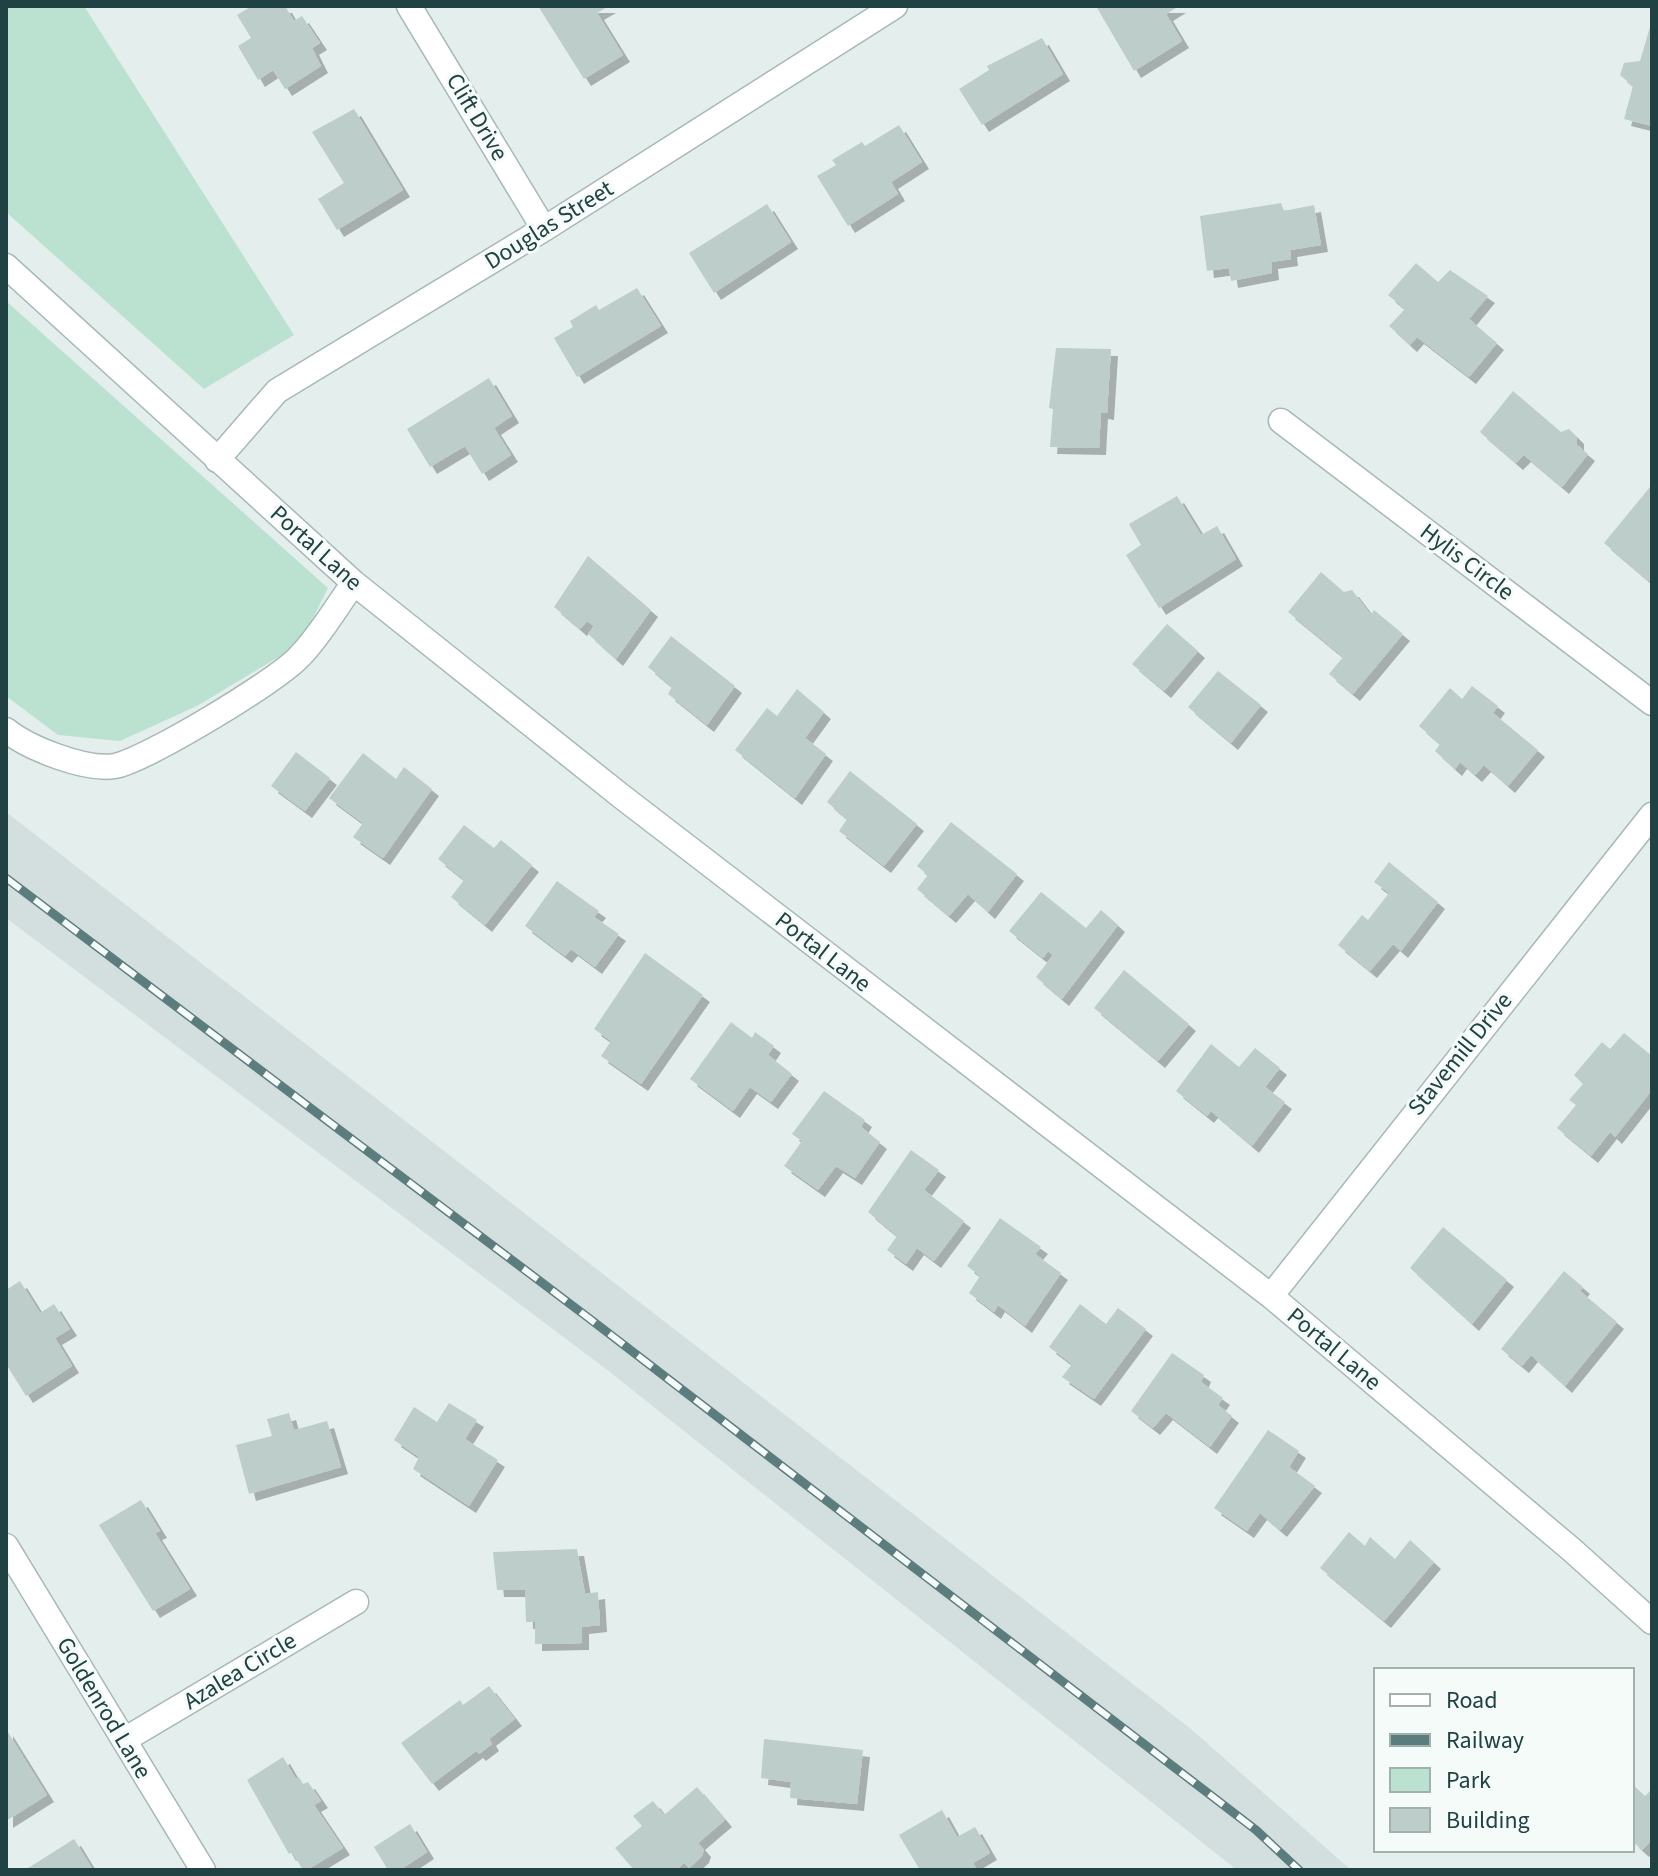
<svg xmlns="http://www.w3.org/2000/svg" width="1658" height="1876" font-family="'Source Sans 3',sans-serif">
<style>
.built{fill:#d2dfde}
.green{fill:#bbe2d1}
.building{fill:#bccdca;filter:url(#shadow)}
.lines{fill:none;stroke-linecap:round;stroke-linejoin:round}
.minor-casing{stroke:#a6b8b7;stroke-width:27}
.minor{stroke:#fff;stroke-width:24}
.rail-casing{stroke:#5c7d7e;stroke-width:9}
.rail{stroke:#f5fbf9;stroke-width:6;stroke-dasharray:18;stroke-linecap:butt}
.labels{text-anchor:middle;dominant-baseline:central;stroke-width:6;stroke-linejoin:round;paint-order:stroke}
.street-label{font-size:24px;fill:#214243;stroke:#f5fbf9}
</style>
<defs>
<filter id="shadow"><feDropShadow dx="7" dy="7" stdDeviation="0" flood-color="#0004"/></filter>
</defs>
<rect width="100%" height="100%" fill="#e4efed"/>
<path class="built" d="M6 812 1191 1729 1351 1870H1237L606 1369 6 918Z"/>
<path class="green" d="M6 6H84L294 335 204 389 6 212Z
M6 301 328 588 300 644 197 706 120 741 58 735 6 696Z"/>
<path class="building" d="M252 6H285L294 21 302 16 320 43 312 48 321 66 285 89 273 70 258 80 238 46 251 38 237 15Z
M538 6H609L597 13 623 55 584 79Z
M1096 6H1179L1166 14 1182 41 1134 71Z
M1652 20V126L1624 119 1633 86 1620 75 1624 63 1640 61Z
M1042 38 1063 74 982 125 959 89 989 70 987 66Z
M354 109 403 190 337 230 318 199 344 183 312 132Z
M899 125 922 162 891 182 898 194 848 226 817 176 836 165 832 160 862 142 865 146Z
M1281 203 1284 211 1314 205 1321 245 1290 250 1291 259 1271 262 1272 273 1231 281 1229 268 1207 271 1200 216Z
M767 204 791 242 714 293 689 253Z
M1416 263 1438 282 1450 270 1488 296 1469 319 1497 343 1469 377 1417 337 1410 345 1389 326 1405 309 1388 295Z
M637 288 661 326 577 377 554 338 573 327 570 321 596 305 599 310Z
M1056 348 1111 349 1107 413 1101 412 1099 448 1050 447 1053 409 1049 408Z
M489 378 512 416 494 428 511 455 482 474 465 446 430 467 407 429Z
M1513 391 1561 432 1569 429 1577 437V445L1588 454 1562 487 1524 455 1516 463 1480 432Z
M1650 487 1652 489 1650 582 1604 543Z
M1177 496 1201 535 1217 526 1236 559 1159 608 1126 555 1141 545 1129 524Z
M588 556 651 610 616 659 588 634 594 626 587 621 580 629 554 607Z
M1321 572 1344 592 1352 590 1371 615 1374 610 1403 634 1353 694 1329 674 1343 657 1288 612Z
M1167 624 1198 651 1164 691 1132 664Z
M671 636 735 686 707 725 668 694 672 687 648 667Z
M1218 671 1261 705 1231 743 1188 707Z
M1472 686 1498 706 1493 713 1538 750 1508 786 1484 765 1475 775 1460 762 1455 769 1435 751 1440 744 1419 726 1450 688 1462 699Z
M797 689 824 712 805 738 826 754 795 798 735 750 767 708 777 716Z
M296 752 330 778 305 811 271 786Z
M363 753 396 779 404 767 432 789 383 858 353 837 363 823 329 798Z
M850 771 917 824 884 866 839 831 847 819 827 802Z
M951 822 1017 874 988 912 968 894 949 916 917 889 928 875 917 866Z
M464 825 494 848 501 840 532 865 485 925 451 897 464 880 438 859Z
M1389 862 1438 902 1401 951 1393 944 1370 971 1338 945 1362 915 1368 920 1389 893 1374 882Z
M557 881 599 911 594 917 619 934 595 967 571 949 565 956 525 926Z
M1041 892 1086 928 1101 910 1118 925 1062 999 1036 977 1053 955 1048 951 1043 958 1009 931Z
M645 953 703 995 641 1084 601 1056 611 1041 594 1029Z
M1124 970 1189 1024 1158 1061 1094 1008Z
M731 1022 752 1038 755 1032 774 1046 768 1055 792 1074 771 1102 750 1087 733 1111 690 1079Z
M1624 1033 1652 1056V1090L1615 1137 1610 1132 1591 1156 1557 1128 1576 1105 1569 1100 1583 1084 1574 1075 1602 1042 1610 1049Z
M1211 1044 1239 1067 1255 1048 1280 1068 1265 1087 1285 1102 1252 1146 1211 1111 1207 1116 1176 1091Z
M824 1091 865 1120 861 1127 880 1142 855 1178 836 1166 818 1190 784 1166 802 1141 792 1134Z
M911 1150 939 1170 924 1190 964 1221 934 1261 917 1248 906 1264 887 1250 897 1236 868 1212Z
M1000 1218 1041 1247 1035 1254 1061 1273 1025 1326 998 1305 994 1312 969 1293 980 1276 967 1266Z
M1443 1227 1507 1280 1472 1324 1410 1268Z
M1564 1271 1583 1287 1580 1291 1617 1322 1565 1386 1531 1355 1522 1366 1501 1349Z
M20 1281 40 1313 54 1304 70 1329 55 1338 72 1366 26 1396 6 1364V1290Z
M1080 1304 1106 1324 1118 1308 1146 1329 1094 1399 1062 1377 1072 1364 1049 1347Z
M1172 1353 1204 1375 1201 1382 1223 1398 1218 1405 1232 1416 1210 1447 1166 1413 1153 1428 1131 1411Z
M449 1403 477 1420 465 1439 498 1460 469 1506 413 1469 419 1457 394 1440 414 1407 437 1422Z
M289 1413 294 1430 327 1421 341 1467 249 1494 236 1445 272 1436 267 1419Z
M1268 1430 1299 1451 1289 1467 1315 1486 1280 1530 1260 1513 1247 1531 1214 1508Z
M141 1500 160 1531 155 1533 190 1589 153 1611 99 1525Z
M1349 1532 1365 1546 1370 1537 1395 1559 1410 1540 1434 1562 1384 1621 1320 1568Z
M577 1549 585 1594 598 1592 600 1625 582 1627V1643L535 1644V1622H526L525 1590H497L493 1552Z
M489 1686 515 1719 489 1739 492 1744 479 1754 476 1751 432 1784 401 1743 460 1700 463 1705Z
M6 1729 47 1795 6 1821Z
M764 1739 863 1750 857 1804 790 1798 791 1782 761 1778Z
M283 1757 296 1779 299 1777 303 1784 308 1782 321 1801 314 1805 343 1848 307 1870H303L292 1852 289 1854 247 1780Z
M1632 1784 1645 1796 1652 1789V1840L1642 1850 1632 1841Z
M697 1787 725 1820 698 1843 704 1850 702 1856 689 1868 684 1863 676 1870H634L615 1848 642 1826 633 1816 653 1801 664 1815Z
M942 1810 957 1837 975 1827 990 1853 973 1863 977 1870H920L899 1835Z
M410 1824 427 1852 400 1870H388L374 1847Z
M74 1839 93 1870H25Z"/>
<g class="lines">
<g class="minor-casing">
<path id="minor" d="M409 6 544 229
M6 266 354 583 621 796 1271 1296 1572 1550 1652 1622
M1281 421 1652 703
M217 460 277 391 544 229 895 6
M6 730C28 748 86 771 115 766 146 760 277 681 299 657 320 636 336 607 354 583
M1271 1296 1652 815
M6 1546 203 1870
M124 1740 356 1602"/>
</g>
<use href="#minor" class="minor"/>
<g class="rail-casing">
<path id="rail" d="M6 878 590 1319 1256 1830 1299 1870"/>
</g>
<use href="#rail" class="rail"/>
</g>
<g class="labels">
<g class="street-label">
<text transform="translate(477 117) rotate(59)">Clift Drive</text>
<text transform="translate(549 225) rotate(-32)">Douglas Street</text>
<text transform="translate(316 548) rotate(42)">Portal Lane</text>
<text transform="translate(1467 562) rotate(37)">Hylis Circle</text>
<text transform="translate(823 952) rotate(38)">Portal Lane</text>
<text transform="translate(1460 1054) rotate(-51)">Stavemill Drive</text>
<text transform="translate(1334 1349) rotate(40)">Portal Lane</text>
<text transform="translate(240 1671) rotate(-31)">Azalea Circle</text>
<text transform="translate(104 1708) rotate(59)">Goldenrod Lane</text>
</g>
</g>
<rect width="1658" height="1876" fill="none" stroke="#214243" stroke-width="16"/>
<rect x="1374" y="1668" width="260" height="184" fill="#f5fbf9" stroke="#a0b1b0" stroke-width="2"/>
<rect x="1390" y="1694" width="40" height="12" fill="#ffffff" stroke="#a0b1b0" stroke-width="2"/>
<text x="1446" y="1708" font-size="24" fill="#214243">Road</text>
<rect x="1390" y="1734" width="40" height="12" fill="#5c7d7e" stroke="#a0b1b0" stroke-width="2"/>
<text x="1446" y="1748" font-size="24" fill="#214243">Railway</text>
<rect x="1390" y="1768" width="40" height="24" fill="#bbe2d1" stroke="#a0b1b0" stroke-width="2"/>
<text x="1446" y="1788" font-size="24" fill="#214243">Park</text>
<rect x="1390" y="1808" width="40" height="24" fill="#bccdca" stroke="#a0b1b0" stroke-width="2"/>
<text x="1446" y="1828" font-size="24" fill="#214243">Building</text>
</svg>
